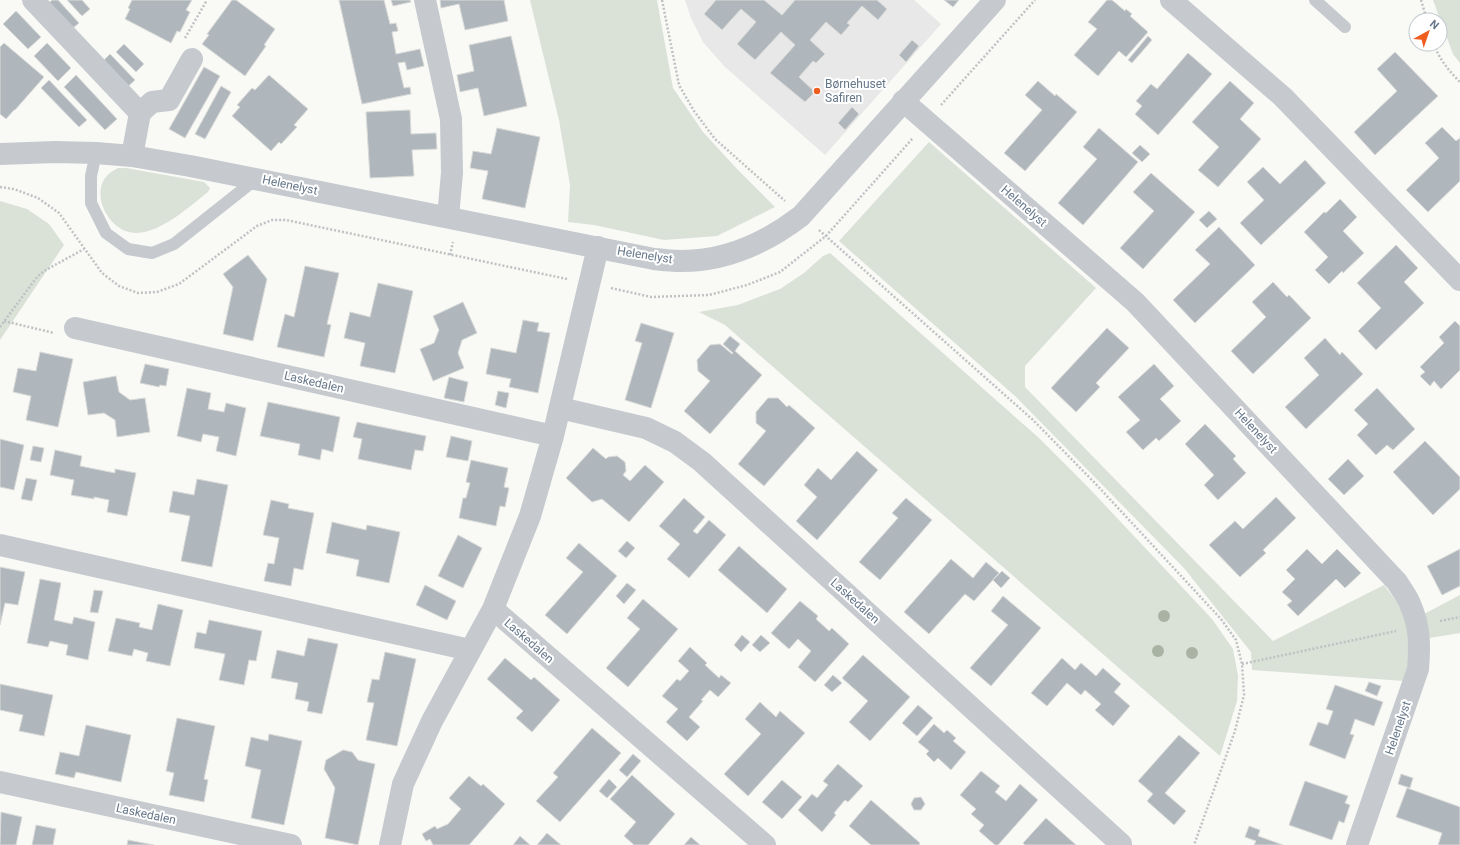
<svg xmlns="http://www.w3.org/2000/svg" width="1460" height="845" font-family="Roboto,sans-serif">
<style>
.built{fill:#e7e8e7}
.green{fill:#dae1d7}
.building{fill:#afb7bd;stroke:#dadbd8}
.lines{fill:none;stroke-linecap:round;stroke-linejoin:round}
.path{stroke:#bfc2c4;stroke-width:2.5;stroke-dasharray:2 2;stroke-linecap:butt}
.service{stroke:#c6cace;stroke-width:12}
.minor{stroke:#c6cace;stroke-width:22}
.tree{fill:#a8b3a4}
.poi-dot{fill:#f05e1f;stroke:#fff;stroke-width:1.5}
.labels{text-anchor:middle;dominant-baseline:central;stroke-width:4;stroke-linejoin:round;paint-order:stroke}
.poi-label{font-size:12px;fill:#667789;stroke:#fff;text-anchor:start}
.street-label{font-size:12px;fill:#667789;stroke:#fff}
</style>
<rect width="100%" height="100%" fill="#f9f9f6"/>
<path class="built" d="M685 0H914L941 24 825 155 724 66 703 42 691 18Z"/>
<path class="green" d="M530 0H657L673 88 703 132 737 169 775 207 717 236 664 240 594 225 568 222 570 185 559 120Z
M1433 0H1460V63L1453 54Z
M929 142 1096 288 1025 366V387L1273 641 1384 585 1397 602 1406 621 1410 656 1404 681 1252 670 1251 652 1184 568 1015 396 839 241Z
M118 168H126L204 182 210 188 208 192C190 206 162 232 137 233 109 234 87 191 110 173 112 171 115 170 118 168Z
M0 201 27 209 49 224 64 245 0 340Z
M830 253 1039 438 1086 485 1212 619 1233 649 1238 676 1237 701 1220 756 725 325 699 312 738 305 780 289 804 273 823 256Z
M1460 595V633L1429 638 1424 614Z"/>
<path class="building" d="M52 0H58L79 23 66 34 43 9Z
M67 0H82L90 9 82 16Z
M132 0H192L186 10 190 12 180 32 177 31 171 43 125 19 130 9 128 8Z
M232 0H236L275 29 264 45 266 46 245 76 202 44 209 35 207 34Z
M339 0H384L390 24 396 23 398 31 392 32 396 54 420 49 424 66 407 70 405 62 398 63 404 88 410 87 411 94 362 104Z
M391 0H410L411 2 393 6Z
M440 0H504L508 21 465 30 459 4 441 8Z
M716 0H764L782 15 795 0H877L887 9 878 20 862 6 847 23 850 25 841 35 826 22 810 40 825 54 816 63 813 61 799 77 815 92 805 102 770 73 795 45 781 32 755 60 737 44 756 22 741 9 722 30 704 14Z
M944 0H959L953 7Z
M1107 0H1112L1125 11 1126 9 1132 14 1130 16 1148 32 1126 57 1119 51 1098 76 1074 55 1097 29 1088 22Z
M16 11 41 37 28 49 3 24Z
M511 36 527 106 484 116 478 88 460 92 457 75 474 71 469 45Z
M1148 36 1152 40 1132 63 1128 60Z
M912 40 919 46 906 62 899 55Z
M4 43 44 77 15 110H14L6 119 0 114V47Z
M47 43 71 68 58 81 34 56Z
M124 44 144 64 136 72 116 52Z
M1395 52 1438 96 1375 155 1354 132 1397 91 1377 69Z
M1188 53 1212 74 1158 135 1135 114 1142 106 1136 101 1151 84 1157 89Z
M110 54 135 80 122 92 97 67Z
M204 67 220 76 185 138 169 129Z
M76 75 117 119 105 130 64 87Z
M269 75 308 109 294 125 297 127 281 144 279 142 271 151 232 116 240 107 237 105 252 88 255 90Z
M49 80 87 120 79 127 41 88Z
M1038 81 1055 96 1056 94 1077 112 1025 171 1004 153 1042 110 1025 95Z
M1230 81 1254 103 1240 119 1261 139 1218 187 1198 170 1219 147 1192 122Z
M221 86 231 92 205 139 195 134Z
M852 107 859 114 845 130 838 123Z
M410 110 411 134 436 133 437 149 412 150 414 176 370 178 366 112Z
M1442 127 1456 141 1460 138V181L1428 212 1406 190 1439 158 1425 143Z
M497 128 540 137 525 208 482 199 488 171 470 168 473 151 491 154Z
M1099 128 1138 162 1083 225 1058 203 1097 159 1083 147Z
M1140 145 1150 154 1142 162 1132 153Z
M1305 160 1326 183 1261 245 1240 223 1264 200 1247 182 1263 167 1280 184Z
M1151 173 1195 212 1143 269 1120 248 1154 211 1133 192Z
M1340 199 1357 217 1343 231 1364 253 1343 273 1342 271 1329 284 1315 270 1328 257 1304 232 1324 212 1326 213Z
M1209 211 1217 219 1207 228 1199 220Z
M1219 227 1255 265 1195 323 1173 300 1210 264 1195 250Z
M1396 245 1418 268 1404 282 1424 303 1376 350 1358 331 1381 308 1357 283Z
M248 255 267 279 253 341 223 334 233 287 223 274Z
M305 266 339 273 327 324 331 325 324 357 277 347 285 314 294 317Z
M1273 282 1287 297 1289 295 1311 318 1253 374 1231 351 1266 317 1252 302Z
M378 283 413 291 395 373 360 366 365 343 344 338 350 312 370 317Z
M463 302 477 333 462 340 458 353 464 368 433 381 420 349 434 343 439 330 433 316Z
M523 320 539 323 537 331 550 333 538 393 509 387 511 379 486 374 491 348 516 353Z
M1455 321 1460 326V370L1441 389 1434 381 1430 386 1420 376 1425 372 1420 367 1444 343 1439 337Z
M641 323 674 333 651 408 625 400 642 343 635 341Z
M1107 328 1129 348 1096 383 1100 387 1076 412 1051 388Z
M730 336 740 344 735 351 762 375 710 434 684 411 710 381 698 371 697 360 710 345 720 344 732 354 733 353 723 344Z
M1325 338 1340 355 1342 352 1363 374 1306 429 1285 407 1319 375 1304 358Z
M40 352 73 359 58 427 26 420 31 396 13 392 18 368 36 371Z
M145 364 169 369 166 386 160 385 159 387 140 383Z
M1154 364 1174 386 1160 399 1181 421 1159 441 1156 438 1143 450 1126 432 1140 420 1118 397Z
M116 376 119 392 130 400 145 398 150 432 117 437 115 420 104 413 88 415 83 382Z
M449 377 468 382 464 402 444 398Z
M187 388 211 393 208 409 224 412 226 403 246 408 236 456 216 451 219 437 203 434 201 442 177 436Z
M1377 388 1415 429 1393 450 1387 445 1376 455 1357 435 1368 424 1354 410Z
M498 391 509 393 506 408 495 405Z
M768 398H778L787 407 789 405 815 428 764 486 738 464 766 431 756 423V412Z
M268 402 340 417 333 452 322 449 320 460 298 455 300 444 260 436Z
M357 422 426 436 423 451 415 450 411 470 358 459 362 439 353 437Z
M1205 424 1236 456 1233 459 1246 473 1218 500 1204 485 1214 475 1185 444Z
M451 436 472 441 468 461 446 457Z
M0 439 24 445 14 490 0 487Z
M1425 441 1460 477V489L1433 515 1393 472Z
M33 446 44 448 41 462 30 460Z
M593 448 606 459 608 457 617 456 625 462 626 471 623 475 630 481 645 465 664 482 629 522 602 499 592 502 566 478Z
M55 450 82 456 80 466 115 473V469L136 473 127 516 107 512 109 500 94 497V499L71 495 74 480 50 475Z
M857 451 878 470 817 540 796 521 817 497 804 485 818 468 831 480Z
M1348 459 1364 476 1344 495 1328 479Z
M471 460 508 468 504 487 509 488 505 507 500 506 496 526 459 518 463 498H466L470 483 466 482Z
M26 478 37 480 32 501 21 499Z
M197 479 228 485 212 567 181 561 190 516 169 512 173 491 194 495Z
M1276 497 1296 518 1263 550 1266 553 1240 577 1209 545 1235 521 1243 529Z
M684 498 705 517 693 531 697 534 709 520 726 535 689 578 667 559 680 544 659 526Z
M906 498 932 520 880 580 859 562 898 518 892 513Z
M271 500 289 504 288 508 314 513 303 570 294 568 291 586 264 581 268 563 274 564 279 538 263 535Z
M332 522 366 530 367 525 400 532 389 583 356 576 359 560 326 553Z
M458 535 482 548 463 588 438 576Z
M627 541 635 548 626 558 618 551Z
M579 543 617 576 567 634 545 615 583 572 566 558Z
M739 546 787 589 767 613 718 570Z
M1307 549 1322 564 1337 549 1361 573 1345 588 1336 579 1298 616 1287 605 1292 601 1282 592 1295 579 1286 570Z
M1460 549V586L1442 595 1427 566Z
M951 559 973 578 986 562 999 573 974 601 965 594 929 634 904 612Z
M0 567 25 572 18 605 5 603 0 625Z
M1002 571 1010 578 1001 588 993 580Z
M40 579 61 583 54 620 72 624 74 617 95 622 88 660 66 655 68 645 50 641 48 647 27 643Z
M627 583 636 590 624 604 616 596Z
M425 585 456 601 447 620 416 605Z
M94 590 103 591 98 613 90 612Z
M1003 596 1041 628 991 686 970 668 1008 625 991 611Z
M643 599 678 629 628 687 606 668 640 629 627 618Z
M800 601 818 616 816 619 829 631 832 628 849 644 815 682 798 667 811 651 798 639 789 649 771 633Z
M158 604 183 610 170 666 146 661 148 653 134 649 132 656 108 651 116 618 140 623 139 627 152 630Z
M209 620 262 631 256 661 249 660 244 685 219 680 225 654 194 648 197 632 206 634Z
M742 635 750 642 741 652 734 645Z
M761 635 770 643 760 652 752 645Z
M308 638 338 644 322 714 307 711 309 702 295 699 298 683 271 678 277 650 304 656Z
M690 647 707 663 705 665 719 678 721 675 731 683 718 697 710 690 701 700 703 701 689 717 700 727 687 741 666 722 678 709 662 696 677 679 680 681 689 671 678 661Z
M385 652 416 659 397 746 366 740 374 703 367 702 372 679 379 680Z
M863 655 910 697 870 741 849 722 868 701 842 678Z
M505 658 531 680 534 677 560 700 532 732 516 718 523 711 487 679Z
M1062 658 1075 670 1081 663 1096 676 1103 668 1121 684 1114 692 1130 706 1113 726 1095 710 1101 704 1085 690 1081 695 1067 683 1047 706 1031 693Z
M833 675 842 683 832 692 824 685Z
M1369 682 1381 686 1377 696 1365 691Z
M0 684 53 695 44 736 19 731 23 715 0 710Z
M1335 685 1383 702 1374 726 1355 719 1350 734 1354 735 1345 759 1309 745 1318 722 1328 725 1333 711 1326 709Z
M760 702 776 717 780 711 805 733 748 796 724 774 761 734 745 719Z
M918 705 933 718 917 736 902 723Z
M177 718 215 726 204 779 208 780 204 802 169 795 174 773 166 771Z
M934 724 944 733 947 730 956 738 953 741 966 752 951 770 938 758 934 762 926 754 929 751 918 742Z
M86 725 131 735 121 782 76 772 74 778 55 774 60 752 79 756Z
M592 728 621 753 560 822 536 801 558 777 553 773Z
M269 734 302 741 284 825 251 818 261 770 245 766 251 737 268 741Z
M1179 735 1200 753 1165 793 1186 811 1174 825 1147 801 1153 794 1138 781Z
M343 750 352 752 358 760 375 764 358 845 325 838 335 788 324 769 326 760Z
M633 754 641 761 627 777 619 770Z
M838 764 863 786 848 802 845 800 834 813 836 815 822 832 798 810 812 794 817 798 828 785 823 781Z
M981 771 1000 786 995 792 1006 801 1020 784 1038 800 998 845H995L979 831 984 825 971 814 976 809 960 795Z
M1401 774 1413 778 1410 788 1398 784Z
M632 775 675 814 648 845H634L624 836 636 822 610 799Z
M469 776 481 786 483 784 505 804 469 845H433L430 839 426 841 422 834 435 826 437 829 448 824 461 809 449 798Z
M609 779 617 787 607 798 599 791Z
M782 780 802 797 782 819 762 802Z
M1305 781 1348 796 1345 803 1350 805 1344 823 1339 821 1332 840 1289 825Z
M1407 788 1460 807V845H1438L1442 833 1396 817Z
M921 797 925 804 921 810H914L911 804 914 798Z
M871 800 920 843 919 845H871L849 826Z
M1 812 22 817 16 845H0Z
M1046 818 1076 845H1025L1023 843Z
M36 825 56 829 53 845H32Z
M1249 826 1260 830 1258 836 1283 845H1254L1256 841 1245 837Z
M547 833 561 845H537Z
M520 836 530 845H513Z
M691 837 700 845H684Z
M128 840 154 845H127Z"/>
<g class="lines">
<path class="path" d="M662 0 679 85 694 111 715 139 785 201
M1421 0 1427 20
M185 38 207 0
M1434 44C1439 59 1449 71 1460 82
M941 105 1035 0
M0 187 14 189 38 198 59 213 102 273 119 286 138 293 157 292 179 284 257 226 272 220H286L567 279
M819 230 1033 420 1093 481 1221 619 1236 640 1242 664 1244 695 1235 731 1194 845
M450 255 453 242
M611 288 651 297 709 295 747 285 780 272 826 236 913 138
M4 321 54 333
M0 327 37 277 44 271 84 249
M1440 621 1460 617
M1242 664 1396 631"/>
<path class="service" d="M1315 0 1345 27
M96 153 91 176V203L106 233 128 249 152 253 174 244 256 179"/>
<path class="minor" d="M33 0 140 113
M425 0 451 119 452 173 448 217
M1171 0 1283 97 1460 280
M903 101 1135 302 1397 582C1401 589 1407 596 1410 604 1420 626 1420 646 1418 669L1357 845
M0 154 55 152 96 153 132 156 190 166 654 259C663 260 672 261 682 261 726 261 767 242 801 216L995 0
M132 156 140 113 152 102 169 100 192 59
M75 328 553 436
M560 408 646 428 675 442 702 462 1121 844
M0 545 470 650
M493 609 765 845
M0 782 291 845
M390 845 403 784 432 721 493 609 530 516 553 436 598 247"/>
</g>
<g class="tree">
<circle cx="1164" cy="616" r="6"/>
<circle cx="1158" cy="651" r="6"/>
<circle cx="1192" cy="653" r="6"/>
</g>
<circle class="poi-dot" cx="817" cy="91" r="4"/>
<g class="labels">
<g class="poi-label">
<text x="825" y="84">Børnehuset<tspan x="825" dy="14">Safiren</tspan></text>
</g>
<g class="street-label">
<text transform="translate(290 185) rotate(12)">Helenelyst</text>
<text transform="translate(1024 206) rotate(41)">Helenelyst</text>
<text transform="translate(645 255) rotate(9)">Helenelyst</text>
<text transform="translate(314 382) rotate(13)">Laskedalen</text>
<text transform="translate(1256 431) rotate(47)">Helenelyst</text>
<text transform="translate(855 601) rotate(42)">Laskedalen</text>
<text transform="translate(529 641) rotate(41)">Laskedalen</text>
<text transform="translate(1398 728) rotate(-71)">Helenelyst</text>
<text transform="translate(146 814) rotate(12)">Laskedalen</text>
</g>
</g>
<g transform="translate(1428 32) rotate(40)"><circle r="19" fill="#ffffff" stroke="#c2c9d0"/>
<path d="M0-3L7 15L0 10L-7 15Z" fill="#f05e1f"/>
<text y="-6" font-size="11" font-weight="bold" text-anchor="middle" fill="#667789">N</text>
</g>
</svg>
